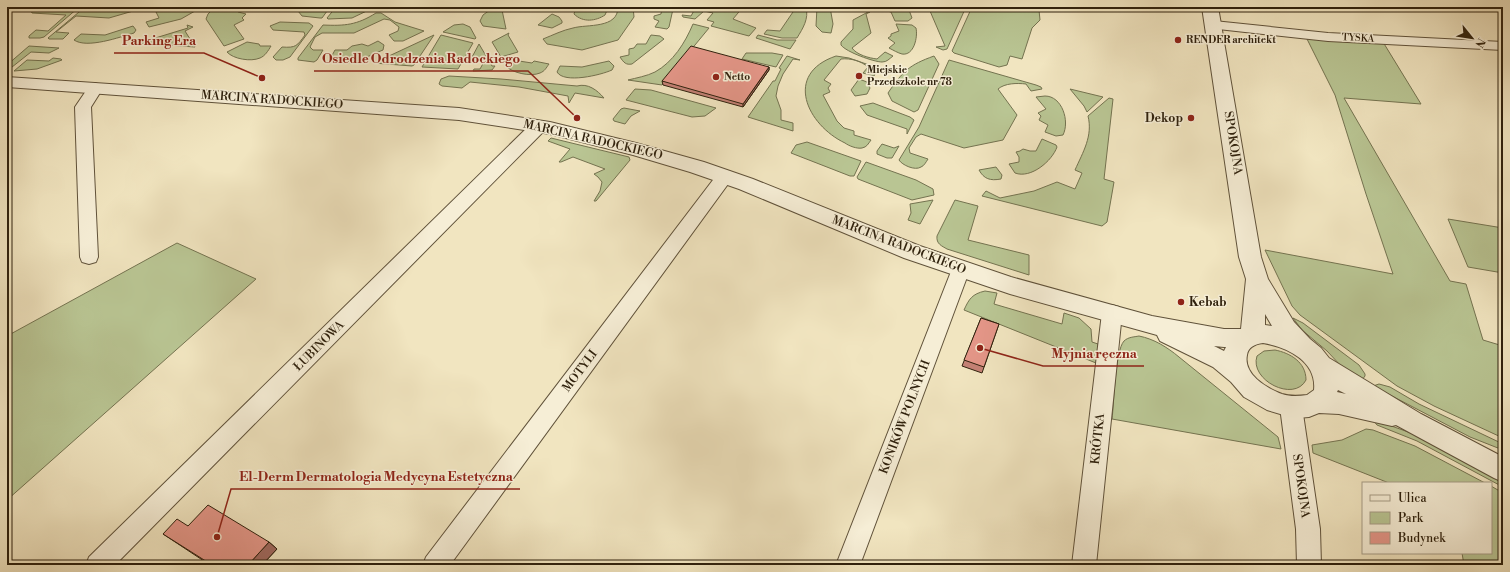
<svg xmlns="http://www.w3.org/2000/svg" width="1510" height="572" font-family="'Libre Bodoni',serif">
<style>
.green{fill:#b9c593;stroke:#747350}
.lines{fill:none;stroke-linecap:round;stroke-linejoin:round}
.minor-casing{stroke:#60523a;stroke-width:2}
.tertiary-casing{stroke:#60523a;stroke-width:2}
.minor{fill:#f6eed6;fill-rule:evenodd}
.tertiary{fill:#f6eed6;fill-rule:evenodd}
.wall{fill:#c48175;stroke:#2f210d}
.shaded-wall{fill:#a0695f;stroke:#2f210d}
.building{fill:#e49688;stroke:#2f210d}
.poi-dot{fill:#8f2418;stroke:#f6eed6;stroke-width:1.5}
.labels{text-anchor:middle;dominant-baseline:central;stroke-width:3;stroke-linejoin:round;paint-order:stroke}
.far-street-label{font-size:10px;fill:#2f210d;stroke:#f6eed6}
.far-poi-label{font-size:10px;font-weight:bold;fill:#2f210d;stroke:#f6eed6;text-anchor:start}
.street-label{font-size:12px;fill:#2f210d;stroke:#f6eed6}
.poi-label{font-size:12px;font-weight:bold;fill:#2f210d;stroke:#f6eed6;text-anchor:end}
.leader{fill:none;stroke:#8f2418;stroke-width:1.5}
.callout-dot{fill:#8f2418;stroke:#f6eed6;stroke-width:1.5}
.callout-label{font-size:13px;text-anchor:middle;font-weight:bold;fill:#8f2418;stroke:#f6eed6;stroke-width:3;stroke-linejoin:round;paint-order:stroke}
</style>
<rect width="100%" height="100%" fill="#f1e5c0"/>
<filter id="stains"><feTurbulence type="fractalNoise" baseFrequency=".005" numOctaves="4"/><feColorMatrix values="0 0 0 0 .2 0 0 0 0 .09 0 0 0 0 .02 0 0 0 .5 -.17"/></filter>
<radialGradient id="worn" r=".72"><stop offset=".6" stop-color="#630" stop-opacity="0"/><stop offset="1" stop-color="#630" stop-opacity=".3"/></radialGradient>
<path class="green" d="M29 7H78V8L44 37 40 38H29V36L36 30 48 31 66 15 32 13Z
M85 7H147L109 18 76 16 56 32 69 33 63 39H49L48 38Z
M165 7H202L181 19 149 27 146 22 159 18 156 12Z
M215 7H242L238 12 246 14 242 18 244 20 234 25 244 39 224 46 206 19 208 14Z
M297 7H330L322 18H320L302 16 298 11Z
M336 7H375L352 18 328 19 327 18Z
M494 7 502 10 506 29 483 26 480 21 483 15Z
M576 7H608V8L605 15C596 21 583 23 574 14Z
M618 7H633L634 17 618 40 582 50 547 44 543 39C553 35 563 30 573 28 587 24 618 29 618 7Z
M696 7H743L733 19 756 28 749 36 711 26 714 22 707 20 713 13 704 11 695 19 683 17 682 15 691 16Z
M790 7H806C809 19 803 28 797 38H782L764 34 767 30 780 31 795 9Z
M817 7H830L833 24 831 33 822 32 816 26Z
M955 7H966L947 49 943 50 936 47 945 46 930 11Z
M972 7H990L1011 10H1039L1040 20 1032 28 1022 59 1010 56 1007 65 999 67 954 53 952 51Z
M662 8 673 9 669 27 667 29 655 27 659 21 654 19V16L661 14Z
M909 10 912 18 908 21H895L891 12 887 11Z
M868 12H870L866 14 871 33 852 48C857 55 869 58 877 59L885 52 893 56C889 59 887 62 882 62 874 62 846 52 841 45V42L853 29V20Z
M376 13H381L395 22 424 31 403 41H394L389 35 398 31 399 27 390 20 384 19 354 33H322L315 37 310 47 313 50H323L317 60 314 62 298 60V58L323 25C345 26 357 25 376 13Z
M552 14 559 17 562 21V23L552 28 538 25Z
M280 22 309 23 313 26 290 57 283 60H276L273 57 282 47C296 48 297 46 305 35L304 32 273 30 270 26Z
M463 24 470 27 476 38 475 39 443 32 454 25Z
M693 24 709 28 662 85 628 80C636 78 647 76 655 72 673 62 685 43 693 24Z
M896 24 912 25 916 28C918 37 914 56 902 54 898 53 893 50 889 48L895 43 888 38 891 36V34L899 31Z
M187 25 193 27 185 31 195 47 139 43 188 28Z
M133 26 136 30 134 33C120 37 87 49 74 40L81 34 105 35Z
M509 33 508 35 518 52 501 57 492 42Z
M434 35 414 65 412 66 374 63Z
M441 35 473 43 458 69 422 67Z
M651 35 660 36 664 39 632 64C626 65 624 63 620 57L629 55V49L634 48 637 44H646Z
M758 35 777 40H796L790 49 756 38Z
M1306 37 1383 42 1421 104 1344 98 1450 281 1466 284 1483 340 1503 346V438L1434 406 1397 386 1300 315 1292 306 1265 250 1393 274 1366 194 1335 95Z
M378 41 384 45 383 50C368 56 346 69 329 61L335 50H347L352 46 362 44 368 46Z
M247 42 259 44 260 46H271C268 51 265 56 260 58 251 62 233 59 227 52Z
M479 44 492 66H495L492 70 473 71 474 69H480L485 60 471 59Z
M29 46 59 48 49 53 31 52 7 71V65Z
M746 53H772L783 55 776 67 742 59Z
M787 56 800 60 793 59 783 74 778 86 776 96 781 110V120L793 123V131L748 117 773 81H775L781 69 779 68Z
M836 56 849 58 872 66 876 68 875 74 874 76 863 73 868 67C861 61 851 58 841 59L824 80 831 84 828 88 830 92 823 95 837 121 844 128 854 131V135L871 140C868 144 867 147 862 148 857 149 849 146 845 143 807 125 783 74 836 56Z
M934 56 939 64 918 110 914 112 892 101 888 93C903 71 909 65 934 56Z
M53 58 61 59 62 60 37 69 14 71 27 60 49 61Z
M949 60 1036 85 1041 87 1042 89 1031 91 1026 84C1017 83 1005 83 998 89L1017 115 1003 140 964 148 921 134 916 137 909 148 910 153 928 159C926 162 924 166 921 167 915 171 902 165 899 160L919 127Z
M519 61 532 63 534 61 549 64C546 68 545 71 540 73 531 77 512 73 506 66Z
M609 61 614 66 612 70C601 75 564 84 557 72L560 66 582 67Z
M449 76 501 79 577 86C588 83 597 90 604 98L575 93 569 103 568 96 519 87 470 82 462 88 442 86 439 84 441 79Z
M859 79 867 82 870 88 867 94 855 96 851 90Z
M635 89 651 90 716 108 705 116 692 117 626 100Z
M1070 89 1103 97 1087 112 1084 106Z
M1045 96C1062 96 1070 121 1063 135L1056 136 1045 132 1048 125 1039 120 1041 116 1038 113 1046 109 1036 97Z
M1109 98 1113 99 1104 179 1114 182 1107 222 1102 226 982 196 986 191 1000 198 1034 191 1057 182 1075 189 1082 173 1075 170C1083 152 1093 136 1088 116Z
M873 103 910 117 914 120 907 134V129L867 115 860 106Z
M624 108 640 111 631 116 625 124 614 121 613 119 621 109Z
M551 138 629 157 630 160 596 201H594L600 191 602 182 598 177 594 174 605 169 573 157 561 162H559L570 149 548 141Z
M1042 139 1056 145 1057 147C1052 161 1031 179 1015 173L1009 164 1019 162V157L1016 152 1020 151 1023 149 1030 151H1036Z
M807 142 861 161 854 176H850L791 153 796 145Z
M882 144 894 148 899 146 892 158H887L877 154V151Z
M866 162 916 180 933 189 934 195 912 200 858 179 857 177Z
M996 167 1002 175 1001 179C990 181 984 179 979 170Z
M933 200 920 224 908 220 911 213 910 204Z
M955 200 978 206 968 240 1029 255V275L947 249C942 246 936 244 937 236Z
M1448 219 1503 228V273L1468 267Z
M177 243 256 279 7 500V336Z
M985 291 997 293 994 304 1062 324 1064 313 1079 318 1091 329 1092 342 1098 344 1096 363 964 310C969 299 972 294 985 291Z
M1293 318 1303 323 1359 365 1365 374V376L1362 380 1342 367 1327 351 1302 330Z
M1139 336C1154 339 1167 347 1179 357L1278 437 1281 449 1112 419C1114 404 1115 351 1124 341 1128 337 1134 337 1139 336Z
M1275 350C1290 353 1306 362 1306 380 1294 403 1249 380 1257 356L1264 351Z
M1379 384 1390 387 1419 404 1503 444V450L1470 437 1373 386Z
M1372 419 1411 433 1503 481V487L1417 441 1377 425Z
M1366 429 1373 430 1415 446 1485 483H1389L1313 453 1312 445 1342 440Z
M1491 486 1503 493V565H1464L1462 553H1491Z"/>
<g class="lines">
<g class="minor-casing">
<path id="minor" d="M1214 21 1328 33 1503 42V50L1328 41 1209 28 1207 25 1209 22Z
M95 83 100 85 103 88 91 107 98 257 96 262 89 264 82 262 80 257 75 107 90 85Z
M539 121 545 122 547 126 545 130 115 565H86L89 557 533 122Z
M725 170 731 172 733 176 731 180 450 565H423L426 557 719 172Z
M961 262 968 264 970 269 860 565H836L952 269 954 264Z
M1112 305 1119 307 1122 313 1096 565H1072L1102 313 1105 307Z
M1291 398 1299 400 1302 407 1320 529 1321 565H1297L1296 529 1280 407 1283 400Z"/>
</g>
<g class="tertiary-casing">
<path id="tertiary" d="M1202 7H1218L1261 257 1268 279 1294 322 1310 339 1321 348 1329 358 1421 414 1503 457V482L1494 478 1396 425 1392 426 1339 414 1319 413 1309 417 1297 418 1287 416 1267 410 1244 397 1231 382 1213 367 1160 341 1157 335 1010 294 904 258 739 189 690 172 633 155 550 134 459 120 7 87V77L459 108 550 122 636 143 704 162 753 179 920 246 1011 277 1152 316 1224 329H1241L1246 279 1239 257ZM1265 314 1272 326 1265 325ZM1263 343C1287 347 1317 361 1314 390L1307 395C1299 396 1291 397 1282 394 1266 388 1243 374 1247 355 1248 347 1255 344 1263 343ZM1214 346 1224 347H1226L1224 351ZM1338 390 1346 394 1337 392Z"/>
</g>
<use href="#minor" class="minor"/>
<use href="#tertiary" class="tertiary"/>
</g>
<path class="wall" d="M769 67V70L743 107 663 85 662 81Z
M981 318 999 324 982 373 962 366Z
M188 526 269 542 277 549 262 565H210L163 534Z"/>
<path class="shaded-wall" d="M769 67V70L743 107V104Z
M269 542 277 549 262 565H248Z"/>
<path class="building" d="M691 46 769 67 743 104 662 81Z
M981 318 999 324 984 367 964 360Z
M208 505 269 542 248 565H212L163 534 177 519 188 526Z"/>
<g class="poi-dot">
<circle cx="1178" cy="40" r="4"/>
<circle cx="859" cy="76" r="4"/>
<circle cx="716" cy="77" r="4"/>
<circle cx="1191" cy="118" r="4"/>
<circle cx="1181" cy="302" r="4"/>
</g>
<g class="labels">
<g class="far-street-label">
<text transform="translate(1358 38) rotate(3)">TYSKA</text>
</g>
<g class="far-poi-label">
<text x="1186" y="40">RENDER architekt</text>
<text x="867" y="70">Miejskie<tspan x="867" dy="12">Przedszkole nr 78</tspan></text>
<text x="724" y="77">Netto</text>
</g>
<g class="street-label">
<text transform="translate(272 100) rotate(4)">MARCINA RADOCKIEGO</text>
<text transform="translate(593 140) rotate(13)">MARCINA RADOCKIEGO</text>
<text transform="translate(1233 143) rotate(81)">SPOKOJNA</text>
<text transform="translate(899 245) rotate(21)">MARCINA RADOCKIEGO</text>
<text transform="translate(319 346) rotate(-45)">ŁUBINOWA</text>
<text transform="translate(580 371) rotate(-53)">MOTYLI</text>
<text transform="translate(905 417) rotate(-69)">KONIKÓW POLNYCH</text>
<text transform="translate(1098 439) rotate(-84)">KRÓTKA</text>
<text transform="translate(1301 486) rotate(82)">SPOKOJNA</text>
</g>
<g class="poi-label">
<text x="1183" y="118">Dekop</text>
<text x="1189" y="302" text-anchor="start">Kebab</text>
</g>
</g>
<path class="leader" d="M262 78L204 53H114M577 118L528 71H314M980 348L1043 366H1144M217 537L231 489H520"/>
<g class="callout-dot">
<circle cx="262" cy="78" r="4"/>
<circle cx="577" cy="118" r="4"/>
<circle cx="980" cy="348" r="4"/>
<circle cx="217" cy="537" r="4"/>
</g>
<g class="callout-label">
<text x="159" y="45">Parking Era</text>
<text x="421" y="63">Osiedle Odrodzenia Radockiego</text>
<text x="1094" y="358">Myjnia ręczna</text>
<text x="376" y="481">El-Derm Dermatologia Medycyna Estetyczna</text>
</g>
<rect width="1510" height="572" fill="none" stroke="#f1e5c0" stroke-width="24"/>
<rect x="8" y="8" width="1494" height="556" fill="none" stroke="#2f210d" stroke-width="2"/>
<rect x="12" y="12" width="1486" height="548" fill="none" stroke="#2f210d"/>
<rect x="1362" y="482" width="130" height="72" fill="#f6eed6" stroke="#a69c86"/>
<rect x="1370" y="495" width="20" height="6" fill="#f6eed6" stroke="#a69c86"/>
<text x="1398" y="502" font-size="12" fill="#2f210d">Ulica</text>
<rect x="1370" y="512" width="20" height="12" fill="#b9c593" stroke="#a69c86"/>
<text x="1398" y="522" font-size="12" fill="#2f210d">Park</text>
<rect x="1370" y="532" width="20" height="12" fill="#e49688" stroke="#a69c86"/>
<text x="1398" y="542" font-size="12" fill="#2f210d">Budynek</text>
<g transform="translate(1472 38) rotate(120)" stroke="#f6eed6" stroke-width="3" paint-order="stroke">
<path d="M0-3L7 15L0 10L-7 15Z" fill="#2f210d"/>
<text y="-6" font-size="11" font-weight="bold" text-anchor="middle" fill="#2f210d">N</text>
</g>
<rect width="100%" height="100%" filter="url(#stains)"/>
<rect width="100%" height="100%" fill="url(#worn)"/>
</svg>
